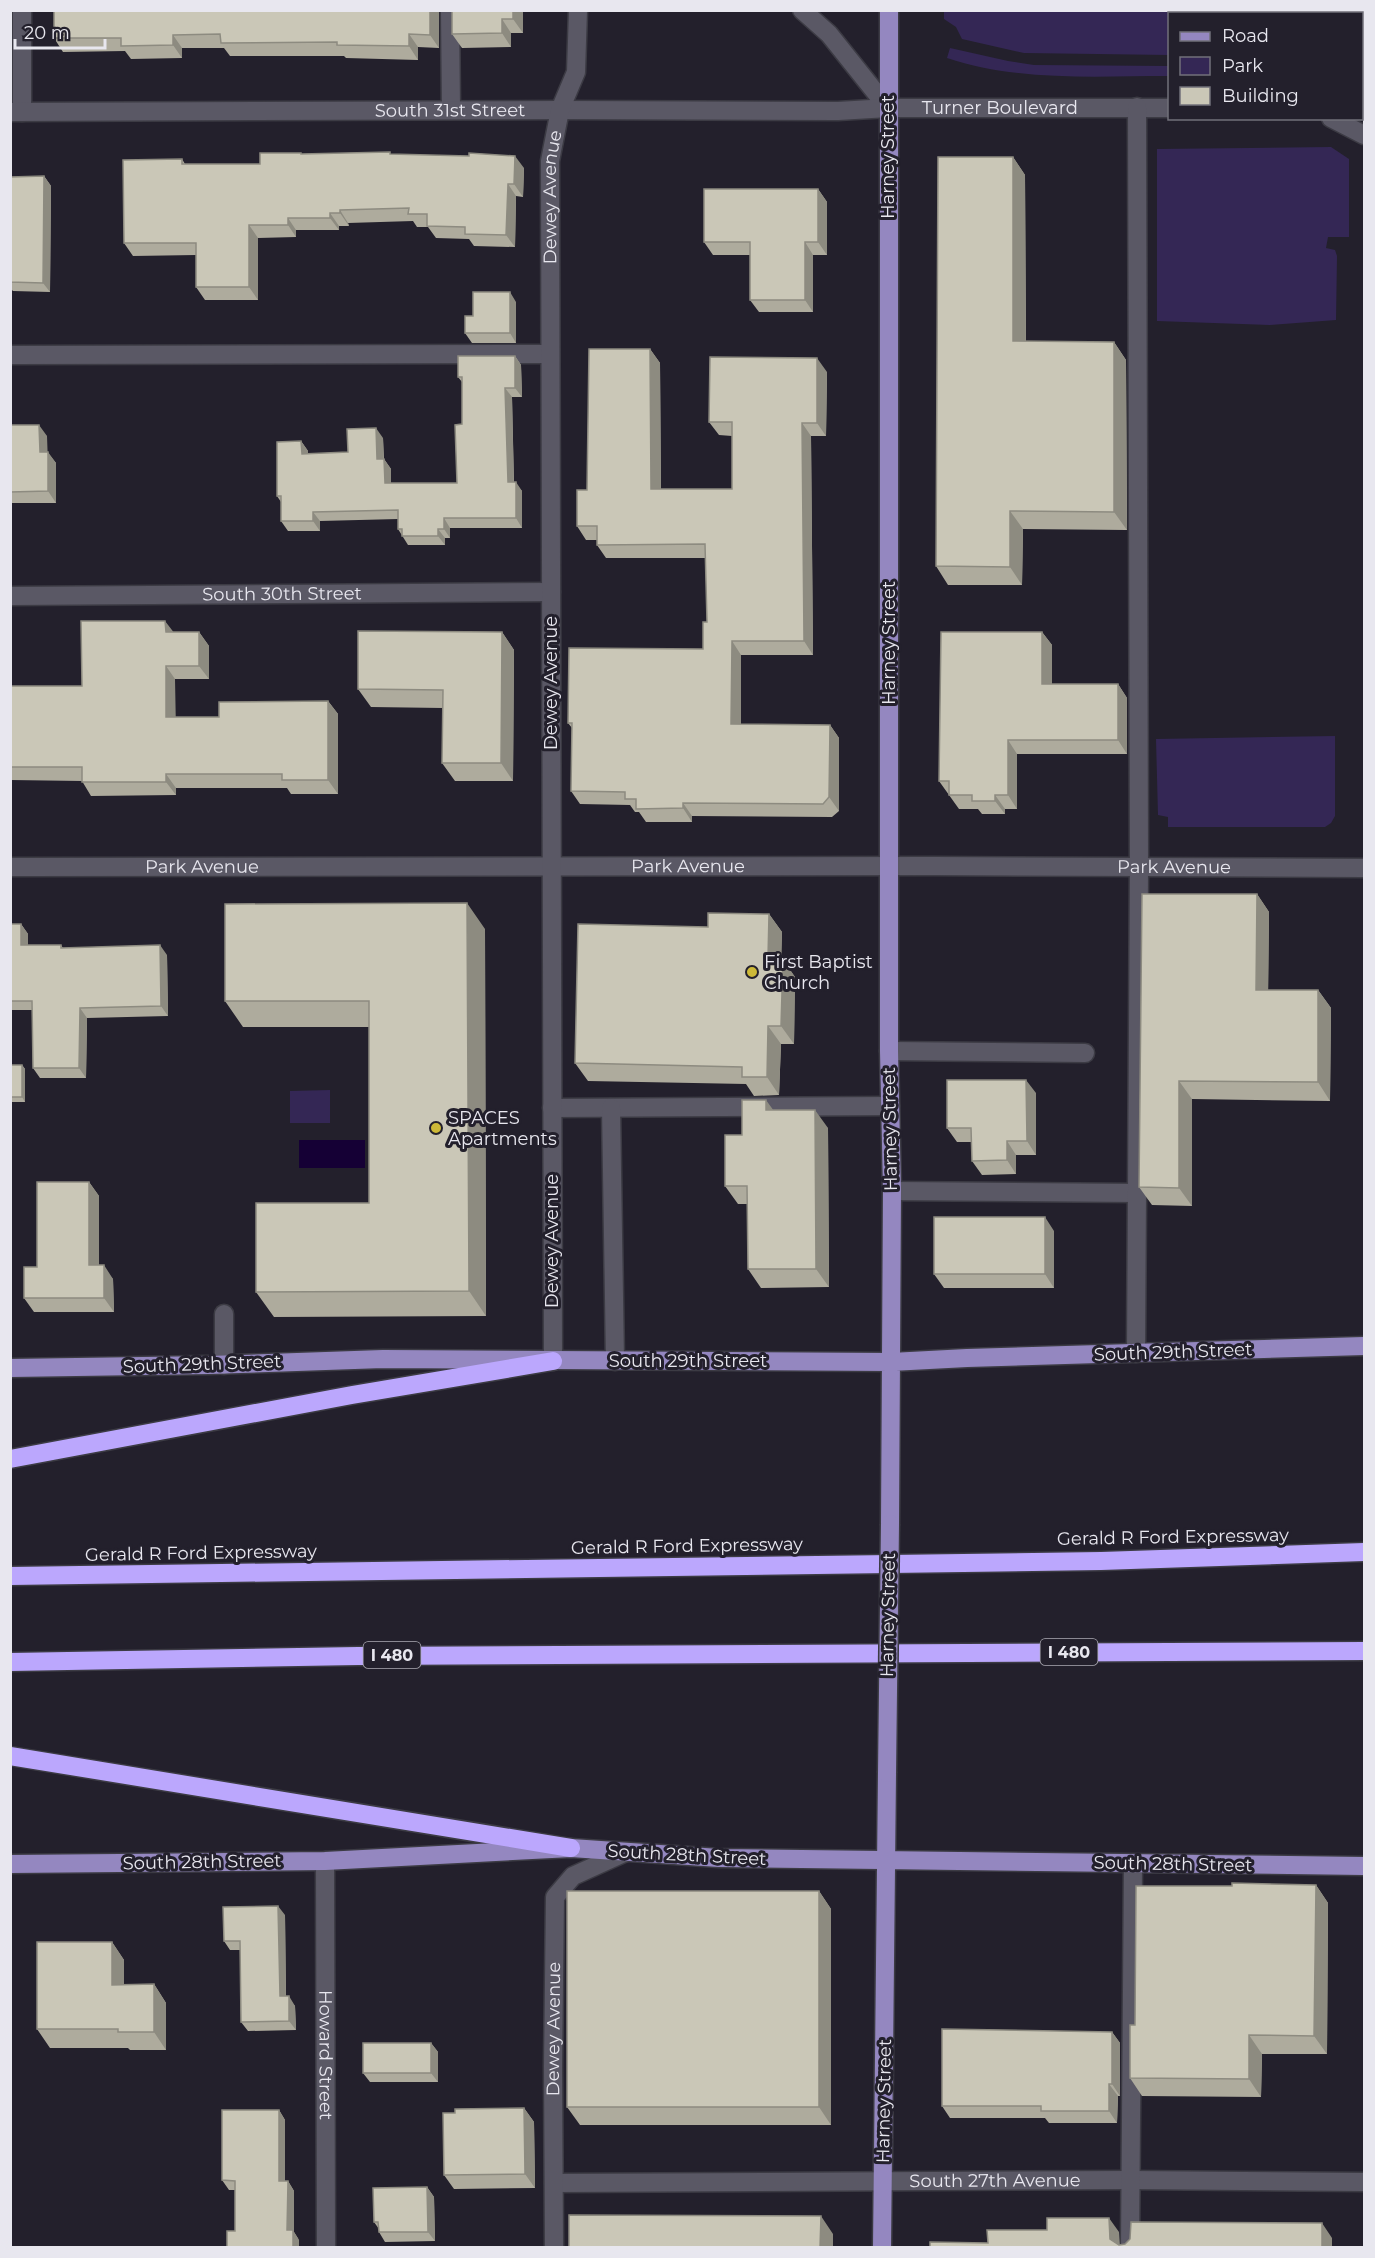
<svg xmlns="http://www.w3.org/2000/svg" width="1375" height="2258" font-family="Montserrat,sans-serif">
<style>
.green{fill:#342755}
.water{fill:#150035}
.lines{fill:none;stroke-linecap:round;stroke-linejoin:round}
.minor-casing{stroke:#3c3b44;stroke-width:21}
.major-casing{stroke:#3c3b44;stroke-width:21}
.highway-casing{stroke:#3c3b44;stroke-width:21}
.minor{stroke:#5a5865;stroke-width:18}
.major{stroke:#9487c0;stroke-width:18}
.highway{stroke:#bba7fd;stroke-width:18}
.major-bridge-casing{stroke:#3c3b44;stroke-width:21;stroke-linecap:butt}
.major-bridge{stroke:#9487c0;stroke-width:18}
.wall{fill:#aeab9d}
.shaded-wall{fill:#8d8b80}
.building{fill:#cac7b7;stroke:#8d8b80;stroke-width:1.5}
.poi-dot{fill:#cdb938;stroke:#23202c;stroke-width:2}
.labels{text-anchor:middle;dominant-baseline:central;stroke-width:6;stroke-linejoin:round;paint-order:stroke}
.shield{fill:#23202c;stroke:#adabb4;stroke-width:1.5}
.shield-label{font-size:16px;font-weight:bold;fill:#e8e7ef}
.street-label{font-size:18px;fill:#e8e7ef;stroke:#23202c}
.poi-label{font-size:18px;fill:#e8e7ef;stroke:#23202c;text-anchor:start}
</style>
<rect width="100%" height="100%" fill="#23202c"/>
<path class="green" d="M944 11V10L1244 11 1242 14H1170L1169 55 1024 53 962 39 956 27 944 19Z
M1251 11 1344 10V13H1250Z
M950 48 1008 61 1034 65 1169 66V76C1095 76 1019 82 947 58Z
M1331 147 1349 159V237H1328L1326 248 1335 250 1337 256 1336 320 1270 325 1157 321V149Z
M1335 736V816L1331 823 1325 827H1168V817L1158 815 1156 739Z
M330 1090V1123H290V1091Z"/>
<path class="water" d="M299 1140H365V1168H299Z"/>
<g class="lines">
<g class="minor-casing">
<g id="minor">
<path d="M22 10V112"/>
<path d="M450 10 451 110"/>
<path d="M802 10 829 34 888 108"/>
<path d="M1362 74 1364 71"/>
<path id="s1" d="M10 112 560 110 838 111 888 108H1170"/>
<path d="M1331 118 1364 135"/>
<path d="M10 355 550 354"/>
<path id="s2" d="M10 596 551 592"/>
<path id="s3" d="M10 867 934 866 1364 868"/>
<path d="M889 1051 1085 1053"/>
<path d="M552 1108 890 1106"/>
<path d="M611 1108 615 1361"/>
<path d="M892 1191 1137 1193"/>
<path d="M224 1314V1365"/>
<path d="M1136 1353 1139 866 1137 107"/>
<path id="s4" d="M553 1361 550 161 560 110 576 72 578 10"/>
<path id="s5" d="M325 1861 326 2248"/>
<path id="s6" d="M554 2183 1130 2180 1364 2182"/>
<path id="s7" d="M554 2248 553 2066 555 1897 573 1876 626 1852"/>
<path d="M1130 2248 1133 1864"/>
</g>
</g>
<g class="major-casing">
<path id="major" d="M889 10V1051L892 1191 890 1524
M10 1368 209 1365 383 1359 891 1362 967 1358 1364 1346
M10 1864 325 1861 571 1848 719 1858 1364 1866
M882 2248 887 1773"/>
</g>
<g class="highway-casing">
<path id="highway" d="M10 1459 352 1395 553 1361
M10 1576 1101 1561 1364 1552
M10 1662 358 1656 1364 1651
M10 1756 571 1848"/>
</g>
<use href="#minor" class="minor"/>
<use href="#major" class="major"/>
<use href="#highway" class="highway"/>
<g class="major-bridge-casing">
<path id="major-bridge" d="M887 1773 890 1524"/>
</g>
<use href="#major-bridge" class="major-bridge"/>
</g>
<path class="wall" d="M54 10H439V48L418 47V60L346 58 344 56H230L224 48H182V58L131 59 125 51 63 52 54 38Z
M523 10V33H511V47L462 48 452 34Z
M302 154H391L524 168 523 197 516 196 515 247 474 246 469 239 436 238 428 227H417L413 221 348 223 349 226H339V230H296V237L258 238V300H205L196 287V255L133 256 124 243 182 159 185 164H260Z
M1013 157 1025 175 1026 341 1114 342 1126 360 1127 530 1023 529 1022 585H948L936 566Z
M44 176 51 186 50 292 13 291 10 288V177Z
M818 189 827 202V255H813V312H759L750 300V255H713L704 242Z
M516 302V343H472L465 333 473 316Z
M650 349 660 363 661 489H732V436L719 435 709 422 827 372 826 436H811L813 655H741V724L830 725 839 738V811L832 817 692 816V822H646L639 812H635L630 805 580 804 571 791 572 728 568 723 703 649 707 622 706 558H606L597 545V540H586L577 526 587 490Z
M515 356 521 365 522 397H512L514 482 522 491V528H450V538H445V545H408L398 529V519L320 521V531H288L281 521V502L277 496 301 441 308 451V454L348 452 383 438 384 459 391 469V483H457L462 424V382L458 377Z
M10 425 47 436V452L56 463V503H10Z
M174 632H199L209 646V679H175V717H219L328 701 338 714V794H291L287 788H176V795L91 796 82 781 10 780V686H82Z
M502 632 514 650 513 781H455L442 763 443 708 371 707 358 689Z
M1042 632 1052 645V684H1118L1127 698V754H1017V809H1005V814H982L978 809H959L939 781Z
M1142 894H1257L1269 912 1268 990H1318L1331 1008 1330 1101 1192 1099V1206L1152 1205 1139 1187Z
M769 914 782 932 781 958 795 977 794 1044H781L779 1095 754 1096 746 1084 588 1081 575 1063 708 927Z
M10 924H21L28 934V945H61L63 948 167 955 168 1016 87 1018 86 1078H40L33 1068 32 1010H10Z
M485 929 486 1316 274 1317 256 1292 369 1203V1027H243L225 1001Z
M10 1065H22L25 1069V1102H10Z
M1036 1093V1155H1016V1174L982 1175 972 1161V1142H957L947 1128Z
M773 1110 828 1128 829 1287 761 1288 748 1269 747 1204H738L725 1186 742 1135Z
M89 1182 99 1196V1265L113 1279 114 1312H34L24 1298 37 1267Z
M1054 1231V1288H944L934 1274Z
M1316 1885 1328 1903 1327 2054H1262L1261 2097 1142 2096 1130 2078 1135 2025 1232 1886Z
M819 1891 831 1909V2125H580L567 2107Z
M285 1915 286 1996 295 2006 296 2030 248 2031 241 2022 240 1950H230L224 1941Z
M112 1942 124 1960V1985L154 1984 166 2003V2050H130L128 2048H50L37 2029Z
M1112 2032 1120 2043V2096H1118L1117 2123H1049L1045 2118H950L942 2106Z
M431 2043 438 2052V2082H370L363 2073Z
M524 2108 534 2122 535 2188 454 2189 444 2175Z
M279 2110 285 2120V2181H288L294 2191V2232L299 2240 235 2190H229L222 2180Z
M427 2187 434 2197 435 2241 385 2242 379 2232V2229L374 2222Z"/>
<path class="shaded-wall" d="M430 10H439V48L430 35Z
M513 10H523V33L513 19Z
M502 19 511 33V47L502 33Z
M409 34 418 47V60L409 46Z
M173 35 182 48V58L173 45Z
M515 156 524 168 523 197 514 184Z
M1013 157 1025 175 1026 359 1013 341Z
M44 176 51 186 50 292 43 283Z
M508 184 516 196 515 247 506 235Z
M818 189 827 202V255L818 242Z
M340 210 348 223 349 226 340 213Z
M330 213 339 226V230L330 218Z
M288 218 296 230V237L288 225Z
M249 225 258 238V300L249 287Z
M805 242 813 255V312L805 300Z
M510 292 516 302V343L510 333Z
M1114 342 1126 360 1127 530 1114 512Z
M650 349 660 363 661 503 651 489Z
M515 356 521 365 522 397 515 388Z
M817 358 827 372 826 436 817 423Z
M505 388 512 397 514 491 508 482Z
M802 423 811 436 813 655 804 641Z
M39 425 47 436 48 464 40 452Z
M376 428 383 438 384 469 377 459Z
M301 441 308 451V463L302 454Z
M48 452 56 463V503L48 491Z
M384 459 391 469V493L385 483Z
M516 482 522 491V528L516 518Z
M1010 511 1023 529 1022 585 1010 567Z
M313 512 320 521V531L313 521Z
M444 518 450 528V538L444 529Z
M438 529 445 538V545L438 536Z
M165 621 175 634 166 632Z
M199 632 209 646V679L199 666Z
M502 632 514 650 513 781 501 763Z
M1042 632 1052 645V698L1042 684Z
M732 641 741 655V738L731 724Z
M166 666 175 679 176 731 166 717Z
M1118 684 1127 698V754L1118 740Z
M328 701 338 714V794L328 780Z
M830 725 839 738V811L829 797Z
M1008 740 1017 754V809L1008 795Z
M166 774 176 788V795L166 782Z
M995 795 1005 809V814L995 801Z
M683 803 692 816V822L683 808Z
M1257 894 1269 912 1268 1008 1256 990Z
M467 903 485 929 486 1316 469 1291Z
M769 914 782 932 781 976 768 958Z
M21 924 28 934V954L21 945Z
M160 945 167 955 168 1016 161 1006Z
M783 959 795 977 794 1044 781 1026Z
M1318 990 1331 1008 1330 1101 1318 1082Z
M80 1008 87 1018 86 1078 79 1068Z
M768 1026 781 1044 779 1095 767 1077Z
M22 1065 25 1069V1102L22 1097Z
M1026 1080 1036 1093V1155L1027 1141Z
M1179 1081 1192 1099V1206L1179 1188Z
M766 1100 779 1118 766 1110Z
M815 1110 828 1128 829 1287 816 1269Z
M1007 1141 1016 1155V1174L1007 1160Z
M89 1182 99 1196V1279L89 1265Z
M1045 1217 1054 1231V1288L1045 1274Z
M104 1265 113 1279 114 1312 104 1298Z
M1316 1885 1328 1903 1327 2054 1314 2036Z
M819 1891 831 1909V2125L819 2107Z
M278 1906 285 1915 286 2006 280 1996Z
M112 1942 124 1960V2003L112 1985Z
M154 1984 166 2003V2050L154 2032Z
M289 1996 295 2006 296 2030 289 2021Z
M1112 2032 1120 2043V2096L1112 2084Z
M1249 2035 1262 2054 1261 2097 1249 2079Z
M431 2043 438 2052V2082L431 2073Z
M1109 2084 1118 2096 1117 2123 1109 2111Z
M524 2108 534 2122 535 2188 525 2174Z
M279 2110 285 2120V2191L279 2181Z
M288 2181 294 2191V2232L299 2240V2247H293L287 2230Z
M427 2187 434 2197 435 2241 428 2232Z
M821 2216 833 2234V2247H820Z
M1109 2218 1119 2232 1120 2247 1110 2239Z
M1322 2223 1332 2238V2247H1322Z"/>
<path class="building" d="M54 10H430V35L409 34V46L337 45V42L221 43 220 34 173 35V45L121 46V38H54Z
M452 10H513V19H502V33L452 34Z
M390 152V154L469 156V153L515 156 514 184H508L506 235 465 234V227L427 226V214H408L409 208 340 210V213H330V218H288V225H249V287H196V243H124L123 160 182 159V164H260V153H301V154Z
M938 157H1013V341L1114 342V512L1010 511V567L936 566Z
M44 176 43 283 10 282V177Z
M704 189H818V242H805V300H750V242H704Z
M473 292H510V333H465V316H473Z
M589 349H650L651 489H732V422H709L710 357 817 358V423H802L804 641H732L731 724 830 725 829 797 823 804 683 803V808L636 809V799H625V792L571 791 572 723H568L569 648 703 649V622H707L705 544 597 545V526H577V490H587Z
M458 356H515V388H505L508 482H516V518H444V529H438V536H402V529H398V510L313 512V521H281V496H277V442L301 441 302 454 348 452 347 429 376 428 377 459H384L385 483H457L455 425 462 424V377H458Z
M10 425H39L40 452H48V491L10 492Z
M81 621H165L166 632H199V666H166V717H219V702L328 701V780H282V774H166V782H82V767H10V686H82Z
M358 631 502 632 501 763H442L443 690 358 689Z
M941 632H1042V684H1118V740H1008V795H995V801H972V795H949V781H939Z
M1142 894H1257L1256 990H1318V1082L1179 1081V1188L1139 1187Z
M467 903 469 1291 256 1292V1203H369V1001H225V904Z
M708 913 769 914 768 958 783 959 781 1026H768L767 1077H742V1067L575 1063 578 924 708 927Z
M10 924H21V945H61V948L160 945 161 1006 80 1008 79 1068H33L32 1001H10Z
M10 1065H22V1097H10Z
M947 1080H1026L1027 1141H1007V1160L972 1161 971 1128H947Z
M742 1100H766V1110H815L816 1269H748L747 1186H725V1135H742Z
M37 1182H89V1265H104V1298H24V1267H37Z
M934 1217H1045V1274H934Z
M1232 1883 1316 1885 1314 2036 1249 2035V2079L1130 2078V2025H1135L1136 1886H1232Z
M567 1891H819V2107H567Z
M278 1906 280 1996H289V2021L241 2022 240 1941H224L223 1907Z
M37 1942H112V1985L154 1984V2032H118V2029H37Z
M942 2029 1112 2032V2084H1109V2111H1041V2106H942Z
M363 2043H431V2073H363Z
M524 2108 525 2174 444 2175 443 2113H455V2109Z
M222 2110H279V2181H288L287 2230H293V2247H227V2231H235V2181L222 2180Z
M427 2187 428 2232H379L378 2222H374L373 2188Z
M569 2215 821 2216 820 2247H569Z
M1047 2218H1109L1110 2239 1119 2245 1125 2244 1130 2239 1131 2222 1322 2223V2247H930V2242L988 2243 987 2230H1047Z"/>
<g class="poi-dot">
<circle cx="752" cy="972" r="6"/>
<circle cx="436" cy="1128" r="6"/>
</g>
<g class="labels">
<g class="shield">
<rect x="1040.5" y="1639" width="57" height="26" rx="4.5"/>
<rect x="363.5" y="1642" width="57" height="26" rx="4.5"/>
</g>
<g class="shield-label">
<text x="1069" y="1652">I 480</text>
<text x="392" y="1655">I 480</text>
</g>
<g class="street-label">
<text stroke="none"><textPath href="#s1" startOffset="990">Turner Boulevard</textPath></text>
<text stroke="none"><textPath href="#s1" startOffset="440">South 31st Street</textPath></text>
<text transform="translate(888 157) rotate(-90)">Harney Street</text>
<text stroke="none"><textPath href="#s4" startOffset="1164">Dewey Avenue</textPath></text>
<text stroke="none"><textPath href="#s2" startOffset="272">South 30th Street</textPath></text>
<text transform="translate(889 643) rotate(-90)">Harney Street</text>
<text transform="translate(551 683) rotate(-90)">Dewey Avenue</text>
<text stroke="none"><textPath href="#s3" startOffset="678">Park Avenue</textPath></text>
<text stroke="none"><textPath href="#s3" startOffset="1164">Park Avenue</textPath></text>
<text stroke="none"><textPath href="#s3" startOffset="192">Park Avenue</textPath></text>
<text transform="translate(890 1129) rotate(-91)">Harney Street</text>
<text transform="translate(552 1241) rotate(-90)">Dewey Avenue</text>
<text transform="translate(1173 1352) rotate(-2)">South 29th Street</text>
<text x="688" y="1361">South 29th Street</text>
<text transform="translate(202 1364) rotate(-2)">South 29th Street</text>
<text transform="translate(1173 1537) rotate(-1)">Gerald R Ford Expressway</text>
<text transform="translate(687 1546) rotate(-1)">Gerald R Ford Expressway</text>
<text transform="translate(201 1553) rotate(-1)">Gerald R Ford Expressway</text>
<text transform="translate(888 1615) rotate(-89)">Harney Street</text>
<text transform="translate(687 1855) rotate(3)">South 28th Street</text>
<text transform="translate(202 1862) rotate(-1)">South 28th Street</text>
<text transform="translate(1173 1864) rotate(1)">South 28th Street</text>
<text stroke="none"><textPath href="#s7" startOffset="219">Dewey Avenue</textPath></text>
<text stroke="none"><textPath href="#s5" startOffset="194">Howard Street</textPath></text>
<text transform="translate(884 2101) rotate(-89)">Harney Street</text>
<text stroke="none"><textPath href="#s6" startOffset="441">South 27th Avenue</textPath></text>
</g>
<g class="poi-label">
<text x="764" y="962">First Baptist<tspan x="764" dy="21">Church</tspan></text>
<text x="448" y="1118">SPACES<tspan x="448" dy="21">Apartments</tspan></text>
</g>
</g>
<rect width="1375" height="2258" fill="none" stroke="#e8e7ef" stroke-width="24"/>
<rect x="1168" y="12" width="195" height="108" fill="#23202c" stroke="#72707a" stroke-width="1.5"/>
<rect x="1180" y="32" width="30" height="9" fill="#9487c0" stroke="#72707a" stroke-width="1.5"/>
<text x="1222" y="42" font-size="18" fill="#e8e7ef">Road</text>
<rect x="1180" y="57" width="30" height="18" fill="#342755" stroke="#72707a" stroke-width="1.5"/>
<text x="1222" y="72" font-size="18" fill="#e8e7ef">Park</text>
<rect x="1180" y="87" width="30" height="18" fill="#cac7b7" stroke="#72707a" stroke-width="1.5"/>
<text x="1222" y="102" font-size="18" fill="#e8e7ef">Building</text>
<path d="M15 39v9h90v-9" fill="none" stroke="#e8e7ef" stroke-width="3"/>
<text x="24" y="39" font-size="18" fill="#e8e7ef" stroke="#23202c" stroke-width="4.5" paint-order="stroke">20 m</text>
</svg>
